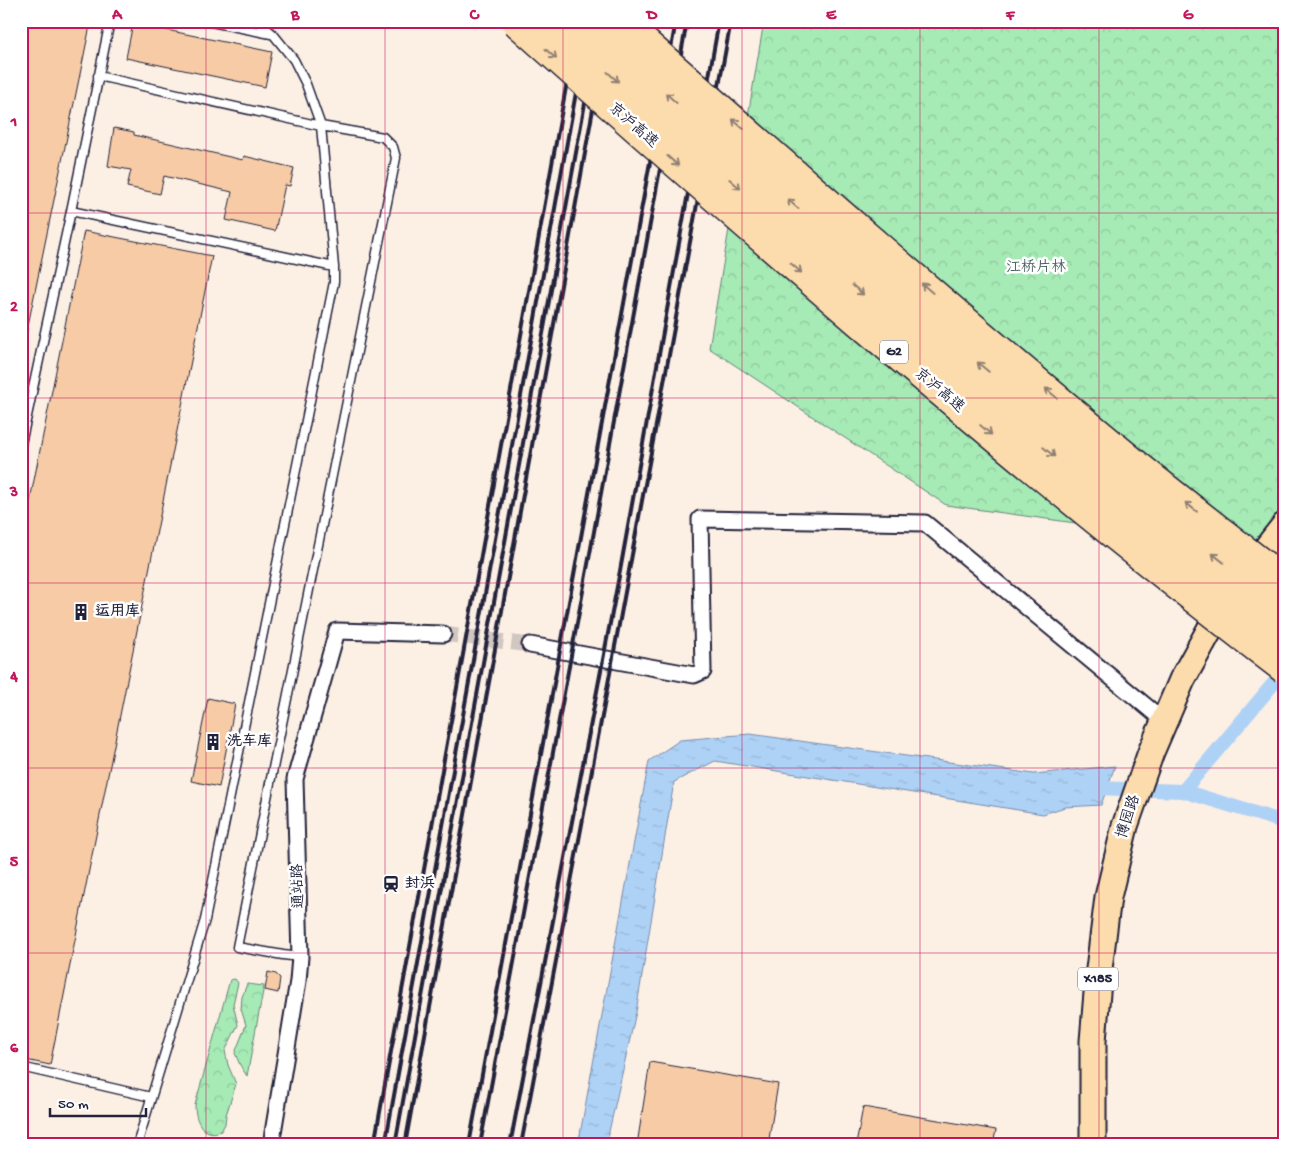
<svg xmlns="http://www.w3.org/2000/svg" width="1305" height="1166" font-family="'Gochi Hand','LXGW WenKai TC',sans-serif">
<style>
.forest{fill:url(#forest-crowns);stroke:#648678}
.water{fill:url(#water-ripples);stroke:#768cab}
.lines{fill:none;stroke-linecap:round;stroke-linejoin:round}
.canal{stroke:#aed2f6;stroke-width:14}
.building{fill:#f6cba5;stroke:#22223b}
.street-tunnel{stroke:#d0c6c2;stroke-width:15;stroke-dasharray:15 8;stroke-linecap:butt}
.lane-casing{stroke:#22223b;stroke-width:11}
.street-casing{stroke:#22223b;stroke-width:19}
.primary-casing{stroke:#22223b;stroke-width:29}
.lane{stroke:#fff;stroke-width:8}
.street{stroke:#fff;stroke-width:15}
.primary{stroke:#fcdcac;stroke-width:25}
.rail{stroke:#22223b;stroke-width:4}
.highway-bridge-casing{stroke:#22223b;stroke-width:31;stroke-linecap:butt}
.highway-bridge{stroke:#fcdcac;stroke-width:28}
.oneway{stroke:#8f7f74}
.grid{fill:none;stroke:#c2185b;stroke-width:1;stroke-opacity:0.55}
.labels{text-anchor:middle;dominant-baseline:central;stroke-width:5;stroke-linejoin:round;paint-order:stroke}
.shield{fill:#fff;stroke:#646476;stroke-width:1}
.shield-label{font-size:14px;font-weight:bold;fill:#22223b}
.street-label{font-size:15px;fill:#22223b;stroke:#fff}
.park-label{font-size:15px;fill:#4a5e60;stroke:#fff}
.poi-label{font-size:15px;font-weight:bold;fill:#22223b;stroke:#fff;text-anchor:start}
.neatline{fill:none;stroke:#c2185b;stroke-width:2}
.grid-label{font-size:16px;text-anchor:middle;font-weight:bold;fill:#c2185b}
</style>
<defs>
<pattern id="forest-crowns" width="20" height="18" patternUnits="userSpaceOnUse" patternTransform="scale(1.25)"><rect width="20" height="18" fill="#a6eab5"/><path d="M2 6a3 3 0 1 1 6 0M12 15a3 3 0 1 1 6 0" fill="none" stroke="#8fc89d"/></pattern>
<pattern id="water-ripples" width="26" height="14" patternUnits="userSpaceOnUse" patternTransform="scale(1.25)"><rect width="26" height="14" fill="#aed2f6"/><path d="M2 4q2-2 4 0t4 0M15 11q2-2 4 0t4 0" fill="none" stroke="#95b4d4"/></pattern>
</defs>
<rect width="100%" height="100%" fill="#fcefe4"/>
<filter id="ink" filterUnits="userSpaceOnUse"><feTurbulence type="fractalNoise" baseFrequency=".02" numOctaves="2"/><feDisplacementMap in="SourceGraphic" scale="10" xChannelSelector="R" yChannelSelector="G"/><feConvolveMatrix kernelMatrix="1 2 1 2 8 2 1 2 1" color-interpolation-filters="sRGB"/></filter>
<g filter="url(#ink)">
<path class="forest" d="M764 21H1284V552L946 505 709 348Z
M235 979 238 983 233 1004 238 1025 225 1051 228 1065 236 1084 226 1115 225 1124 221 1131C203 1138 195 1121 195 1105L230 980Z
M247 984 264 986 247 1076 240 1065 235 1053 246 1025 241 1009 242 997Z"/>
<path class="water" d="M750 734 1034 774 1115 766 1101 805 1065 807 1043 814 715 761 674 782 636 1012 606 1145H578L649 761 680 740Z"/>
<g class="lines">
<path class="canal" d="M1089 790 1095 788 1183 791 1284 822
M1183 791 1284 671"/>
</g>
<path class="building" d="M21 21H91L26 335 21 334Z
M133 23 272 52 265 87 126 58Z
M114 128 134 132V135L243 160 244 156 294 168 290 186 285 185 275 231 226 220 232 192 164 176 160 194 127 187 131 170 108 166Z
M84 231 212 256 50 1065 21 1059V545Z
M208 698 235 704 219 787 191 781Z
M268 972 276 974 280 978 278 993 265 990Z
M650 1062 778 1084 768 1145H637Z
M863 1107 996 1130 993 1145H856Z"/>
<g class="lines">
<path class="street-tunnel" d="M443 634 530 645"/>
<g class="lane-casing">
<path id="lane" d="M206 21 271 34
M98 76 321 126 383 137 393 147 396 158 237 947 283 955 300 957
M71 211 334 267
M21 444 71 211 110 21
M21 1067 151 1097
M137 1145 205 920 334 282V267L321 126 306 84 294 60 273 34 257 21"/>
</g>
<g class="street-casing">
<path id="street" d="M530 645 694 675 703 671 700 519 925 523 1164 721
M271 1145 298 981 300 957 295 779 337 631 443 634"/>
</g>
<g class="primary-casing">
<path id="primary" d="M1093 1145V1041L1099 969 1108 897 1125 826 1151 752 1182 680 1226 600 1284 526"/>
</g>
<use href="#lane" class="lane"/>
<use href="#street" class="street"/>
<use href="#primary" class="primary"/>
<path class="rail" d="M374 1145 578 21
M385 1145 589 21
M395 1145 600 21
M405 1145 609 21
M469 1145 676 21
M480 1145 591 548 687 21
M510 1145 620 571 719 21
M521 1145 582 824 731 21"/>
<g class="highway-bridge-casing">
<path id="highway-bridge" d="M515 21C765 244 1018 465 1284 669
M551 21C790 233 1031 443 1284 639
M584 21C812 223 1043 423 1284 610
M621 21C789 169 957 316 1130 459 1180 500 1232 540 1284 580"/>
</g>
<use href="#highway-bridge" class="highway-bridge"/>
</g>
<defs><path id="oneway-shaft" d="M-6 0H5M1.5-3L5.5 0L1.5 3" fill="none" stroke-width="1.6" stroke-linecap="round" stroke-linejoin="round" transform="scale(1.25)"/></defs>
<g class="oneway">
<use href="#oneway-shaft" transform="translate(551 54) rotate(42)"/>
<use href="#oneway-shaft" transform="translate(613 77) rotate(42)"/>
<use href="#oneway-shaft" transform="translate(671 98) rotate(-138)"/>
<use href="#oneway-shaft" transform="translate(738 124) rotate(-139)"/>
<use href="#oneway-shaft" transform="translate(673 161) rotate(41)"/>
<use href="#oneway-shaft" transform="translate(735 184) rotate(41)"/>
<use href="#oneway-shaft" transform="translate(793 204) rotate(-139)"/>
<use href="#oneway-shaft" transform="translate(796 268) rotate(41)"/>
<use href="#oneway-shaft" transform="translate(927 288) rotate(-139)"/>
<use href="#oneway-shaft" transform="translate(858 290) rotate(41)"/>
<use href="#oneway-shaft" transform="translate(983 367) rotate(-140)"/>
<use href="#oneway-shaft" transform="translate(1051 393) rotate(-140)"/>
<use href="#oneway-shaft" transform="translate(986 430) rotate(40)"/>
<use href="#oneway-shaft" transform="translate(1049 452) rotate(39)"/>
<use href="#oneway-shaft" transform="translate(1191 507) rotate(-142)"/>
<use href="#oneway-shaft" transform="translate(1218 558) rotate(-142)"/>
</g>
</g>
<path class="grid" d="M206 21V1145M385 21V1145M563 21V1145M742 21V1145M920 21V1145M1099 21V1145M21 213H1284M21 398H1284M21 583H1284M21 768H1284M21 953H1284"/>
<defs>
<g id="building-bare" transform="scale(1.35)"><path d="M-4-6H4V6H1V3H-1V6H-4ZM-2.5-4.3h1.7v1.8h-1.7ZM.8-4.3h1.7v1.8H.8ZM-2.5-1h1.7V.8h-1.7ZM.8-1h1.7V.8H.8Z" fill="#22223b" stroke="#fff" stroke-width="2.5" paint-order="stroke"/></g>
<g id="station-bare" transform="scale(1.35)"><path d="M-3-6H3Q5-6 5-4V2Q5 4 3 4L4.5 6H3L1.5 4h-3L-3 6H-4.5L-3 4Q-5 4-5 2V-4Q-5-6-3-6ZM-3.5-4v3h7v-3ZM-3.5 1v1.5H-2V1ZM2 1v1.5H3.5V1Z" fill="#22223b" stroke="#fff" stroke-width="2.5" paint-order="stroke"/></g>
</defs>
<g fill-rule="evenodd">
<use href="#building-bare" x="81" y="612"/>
<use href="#building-bare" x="213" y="742"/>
<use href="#station-bare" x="391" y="884"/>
</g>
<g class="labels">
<g class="shield">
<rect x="880" y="340.5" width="28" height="23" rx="4"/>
<rect x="1078" y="967.5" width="40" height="23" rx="4"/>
</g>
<g class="shield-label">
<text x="894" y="352">G2</text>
<text x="1098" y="979">X185</text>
</g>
<g class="street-label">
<text transform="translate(633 126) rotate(41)">京沪高速</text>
<text transform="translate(939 391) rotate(40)">京沪高速</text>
<text transform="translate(1129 817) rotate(-72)">博园路</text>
<text transform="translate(299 886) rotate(-92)">通站路</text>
</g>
<g class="park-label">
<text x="1036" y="268">江桥片林</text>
</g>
<g class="poi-label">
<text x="95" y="612">运用库</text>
<text x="227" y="742">洗车库</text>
<text x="405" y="884">封浜</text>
</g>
</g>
<rect width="1305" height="1166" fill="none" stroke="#fff" stroke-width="55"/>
<path d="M50 1108v8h96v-8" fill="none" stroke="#22223b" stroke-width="2.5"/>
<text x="58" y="1108" font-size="15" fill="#22223b" stroke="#ffffff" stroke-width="4" paint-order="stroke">50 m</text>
<rect x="28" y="28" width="1250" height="1110" class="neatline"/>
<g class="grid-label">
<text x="117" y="19">A</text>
<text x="295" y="19">B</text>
<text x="474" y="19">C</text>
<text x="652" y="19">D</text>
<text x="831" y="19">E</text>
<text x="1010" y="19">F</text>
<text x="1188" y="19">G</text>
<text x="14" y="126">1</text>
<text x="14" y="311">2</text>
<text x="14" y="496">3</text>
<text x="14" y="681">4</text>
<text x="14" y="866">5</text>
<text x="14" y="1052">6</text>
</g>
</svg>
